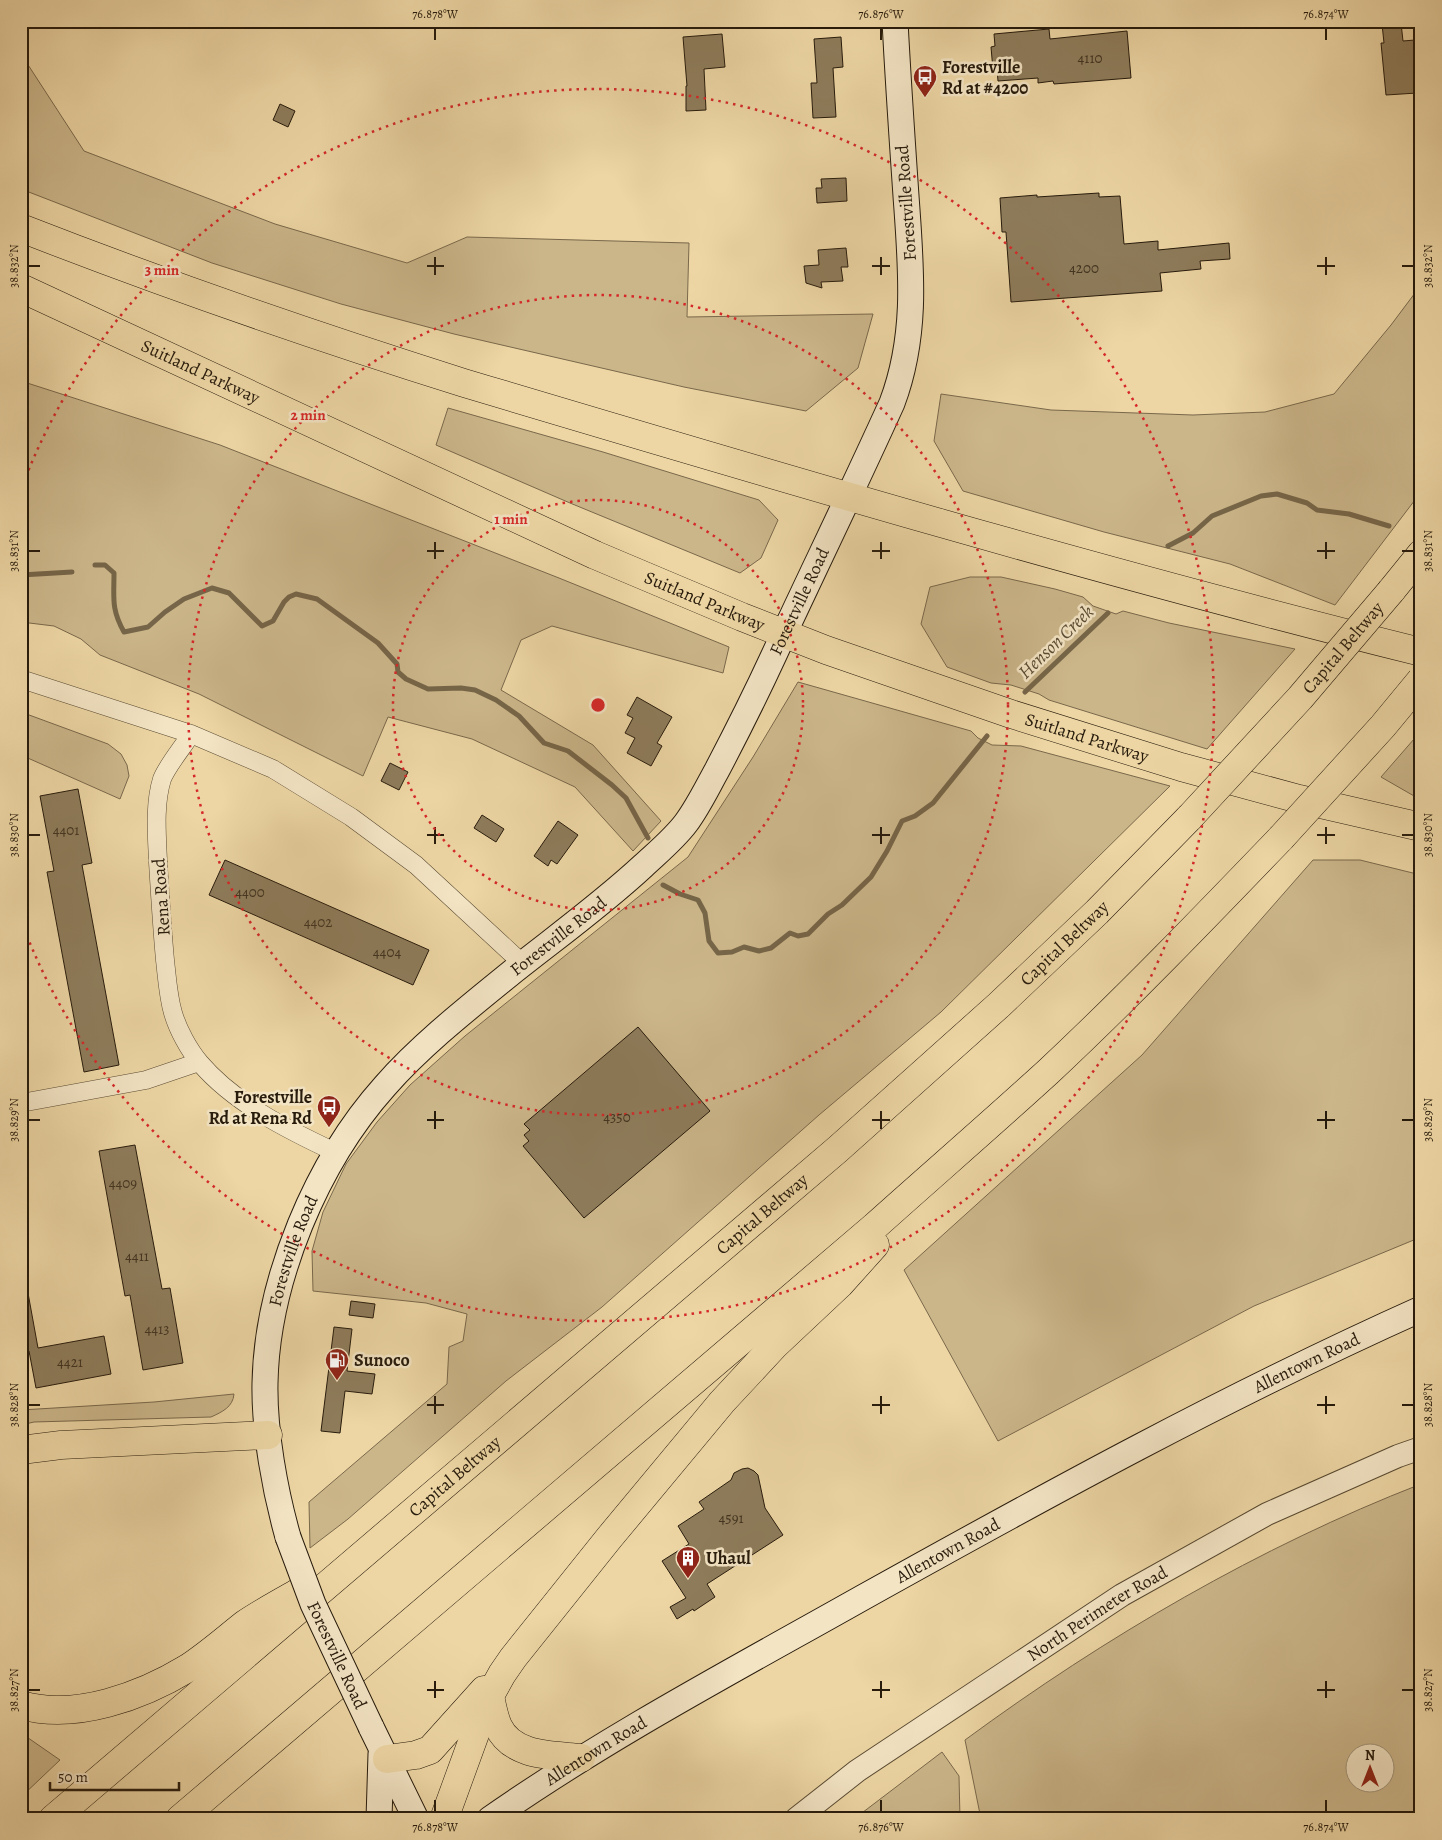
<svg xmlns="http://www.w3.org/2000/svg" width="1442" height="1840" font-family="Alegreya,serif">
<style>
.green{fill:#cbb68a;stroke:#79684b;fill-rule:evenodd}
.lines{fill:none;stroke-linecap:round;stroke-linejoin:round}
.stream{stroke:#766548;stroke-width:5}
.building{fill:#8e7c5b;stroke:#271b0c}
.minor-casing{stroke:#584a32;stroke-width:19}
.tertiary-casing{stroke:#584a32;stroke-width:24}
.secondary-casing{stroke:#271b0c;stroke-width:27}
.trunk-casing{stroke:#271b0c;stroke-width:29}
.motorway-casing{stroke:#271b0c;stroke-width:29}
.minor{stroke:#f3e4c4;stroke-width:18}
.tertiary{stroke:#f3e4c4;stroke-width:22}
.secondary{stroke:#f3e4c4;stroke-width:25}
.trunk{stroke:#edd6a4;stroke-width:28}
.motorway{stroke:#edd6a4;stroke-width:28}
.secondary-bridge-casing{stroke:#271b0c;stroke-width:27;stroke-linecap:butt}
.motorway-bridge-casing{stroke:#271b0c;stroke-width:29;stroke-linecap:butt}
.secondary-bridge{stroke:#f3e4c4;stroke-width:25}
.motorway-bridge{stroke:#edd6a4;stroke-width:28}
.ticks{fill:none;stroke:#271b0c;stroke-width:2}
.ring{fill:none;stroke:#d62828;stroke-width:2.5;stroke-dasharray:2.5 5}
.labels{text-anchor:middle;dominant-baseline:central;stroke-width:5;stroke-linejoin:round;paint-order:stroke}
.number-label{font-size:15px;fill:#413320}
.poi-label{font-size:18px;font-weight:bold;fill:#271b0c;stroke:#f3e4c4;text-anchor:start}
.street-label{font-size:18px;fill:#271b0c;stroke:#f3e4c4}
.water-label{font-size:19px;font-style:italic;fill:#5b4c34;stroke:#f3e4c4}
.centre{fill:#d62828;stroke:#f3e4c4;stroke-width:2.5}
.ring-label{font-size:15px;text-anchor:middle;font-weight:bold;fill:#d62828;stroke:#f3e4c4;stroke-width:5;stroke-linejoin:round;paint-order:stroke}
.neatline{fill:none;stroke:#271b0c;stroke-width:2}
.ticks-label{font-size:12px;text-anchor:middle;fill:#271b0c}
</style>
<rect width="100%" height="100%" fill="#edd6a4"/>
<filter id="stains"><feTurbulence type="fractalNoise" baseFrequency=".004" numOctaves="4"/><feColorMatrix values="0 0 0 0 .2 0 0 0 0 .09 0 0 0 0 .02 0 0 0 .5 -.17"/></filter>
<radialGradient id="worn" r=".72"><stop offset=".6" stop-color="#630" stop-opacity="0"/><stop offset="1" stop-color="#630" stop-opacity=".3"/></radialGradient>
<path class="green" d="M21 54 84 151 275 224 407 263 467 237 689 243 687 317 873 314 858 368 806 411 684 387 454 334 341 304 212 263 21 189Z
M1421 285V492L1335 605 1230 564 1104 532 963 491 934 441 941 394 1051 410 1193 415 1265 412 1334 394 1391 325Z
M21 381 220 445 559 578 729 647 723 673 552 626 521 640 501 690 593 745 661 821 633 851 575 787 472 739 388 717 363 776 199 694 100 655 81 639 54 626 21 622Z
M448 408 603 452 759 500 778 520 761 558 740 573 570 503 436 445Z
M970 577H1001L1055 589 1083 597 1093 606 1116 614 1123 611 1169 623 1295 649 1207 749 1049 700 1039 694 1011 685 991 683 947 667 921 624 930 587Z
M798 682 971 731 978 738 992 745 1021 746 1170 786 941 1012 819 1115 602 1307 506 1381 348 1519 310 1548 309 1502 447 1384 449 1347 463 1341 467 1314 426 1303 313 1291 312 1251 323 1212 346 1164 377 1122 410 1085 465 1036 688 857 753 757Z
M21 712 108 744 121 754 127 765 129 776 120 799 21 755Z
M1421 731V800L1381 777Z
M1313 860H1360L1421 875V1237L1254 1306 998 1441 904 1270 1142 1055Z
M234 1394C233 1407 222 1412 211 1417L34 1422 21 1425V1410L154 1402Z
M1421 1484V1819H981L965 1740C1105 1637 1259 1547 1421 1484ZM1354 1752H1384V1782H1354Z
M21 1733 60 1760 21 1797Z
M942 1752 959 1776 960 1819H854Z"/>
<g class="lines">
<path class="stream" d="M1168 546 1193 533 1212 516 1261 496 1277 494 1307 503 1317 510 1349 514 1389 526
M95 565H105L114 573C114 598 111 609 124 632L148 627 165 612 184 599 212 588 229 593 262 626 273 621 284 602 289 597 296 594 317 599 378 643 397 664 398 672 406 679 428 689 461 688 475 690 496 700 519 716 544 743 568 751 612 785 626 798 648 838
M21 575 72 572
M1025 692 1108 613
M663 885 680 894 698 900 705 913 709 941 718 953 732 952 744 947 759 951 771 948 790 933 798 936 808 934 828 914 842 905 871 877 887 851 902 821 915 816 933 803 987 736"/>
</g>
<path class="building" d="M1401 23 1403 41 1415 40 1418 73 1417 93 1386 95 1381 43H1384L1382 24Z
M1049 29 1050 39 1127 31 1131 78 1054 84 1053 81 1038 83V78L998 81 997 69 993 70 991 47 995 46 994 34Z
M722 34 725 67 704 69 706 110 686 111V86H687L683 37Z
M841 37 843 67 833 68 836 117 813 118 811 83H817L814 39Z
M280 104 295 111 288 127 273 120Z
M846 178 847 201 817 203 816 188H822L821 179Z
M1099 193V197L1120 196 1124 244 1158 241V250L1229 243 1230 259 1200 261 1201 269 1160 273 1162 291 1011 302 1006 232H1002L1000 198 1037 195V197Z
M846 248 848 267H841L843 281 821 282 822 288 806 283 804 266 819 265 818 250Z
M637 697 672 717 657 743 662 746 651 766 627 753 635 738 625 733 633 718 627 715Z
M390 763 408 772 399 790 381 781Z
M78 789 92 863 82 865 119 1065 84 1072 47 872 54 871 40 796Z
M482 815 504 829 496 842 474 828Z
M558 821 578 835 557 864 551 860 548 866 534 856Z
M225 860 429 950 413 985 209 895Z
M638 1027 710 1111 584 1218 523 1146 529 1141 524 1135 530 1130 524 1124Z
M135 1145 162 1289 170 1288 183 1363 143 1370 130 1295 125 1296 99 1151Z
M21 1293H28L38 1348 104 1336 111 1374 36 1388 29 1351 21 1352Z
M351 1301 375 1304 373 1318 349 1315Z
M334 1327 352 1329 347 1371 375 1374 372 1394 345 1391 340 1433 321 1431Z
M748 1468 754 1471 758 1475 765 1508 783 1535 707 1584 715 1597 694 1611 693 1609 677 1619 670 1607 686 1598 662 1561 689 1544 678 1526 704 1509 699 1502 731 1480 734 1473 742 1469Z"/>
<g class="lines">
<g class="minor-casing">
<path id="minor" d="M21 679 191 734 273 769 351 817 416 865 523 964
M191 734C183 747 167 766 162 779 154 805 157 835 158 862 160 895 162 927 165 960 167 977 168 996 173 1013 178 1030 189 1050 200 1063 234 1103 288 1130 335 1152
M21 1103 146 1080 199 1062"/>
</g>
<g class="tertiary-casing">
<g id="tertiary">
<path id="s1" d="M796 1819 857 1771 1122 1595 1267 1514 1398 1456 1421 1448"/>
</g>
</g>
<g class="secondary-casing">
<g id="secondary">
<path id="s2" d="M288 1537C275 1491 264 1431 265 1383 267 1280 317 1162 385 1086 421 1045 468 1008 511 973 555 938 601 905 643 866 658 852 674 839 686 823 698 807 707 788 717 770 737 732 756 694 774 655 813 571 854 487 892 403 918 334 911 267 906 196 902 138 898 80 895 21"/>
<path d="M371 1727 416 1819"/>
<path d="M379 1819 381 1754"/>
<path id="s3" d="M490 1819C609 1736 736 1669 862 1598 1045 1496 1229 1395 1421 1309"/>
</g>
</g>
<g class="trunk-casing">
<g id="trunk">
<path d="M21 228C167 285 315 336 464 383 782 478 1099 572 1421 652"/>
<path id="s4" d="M21 288 595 555 742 617 826 650 1011 714 1181 767 1299 799 1421 827"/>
</g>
</g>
<g class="motorway-casing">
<g id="motorway">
<path d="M1391 591 1421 554"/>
<path d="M21 1450 61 1445 268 1435"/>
<path d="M490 1696C492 1706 494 1717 498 1726 512 1757 553 1755 581 1758"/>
<path d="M21 1705C75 1721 142 1696 188 1668 208 1655 226 1639 245 1624 261 1613 280 1603 297 1593"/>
<path d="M387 1759 416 1755 430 1750 484 1690"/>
<path id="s5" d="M53 1819 838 1149 999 1005 1097 912 1190 817"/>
<path d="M180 1819 874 1227C932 1175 991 1124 1049 1071 1129 996 1205 917 1281 838"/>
<path d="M444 1819 487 1701 502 1674 513 1658 609 1538 722 1402 775 1345 840 1284 875 1245"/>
</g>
</g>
<use href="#minor" class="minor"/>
<use href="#tertiary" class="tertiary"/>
<use href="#secondary" class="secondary"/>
<use href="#trunk" class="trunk"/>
<use href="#motorway" class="motorway"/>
<g class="secondary-bridge-casing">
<g id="secondary-bridge">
<path id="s6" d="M288 1537 313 1604 371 1727"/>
</g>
</g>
<g class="motorway-bridge-casing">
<g id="motorway-bridge">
<path id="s7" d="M1190 817 1300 698 1391 591"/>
<path d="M1281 838 1383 726 1421 680"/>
</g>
</g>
<use href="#secondary-bridge" class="secondary-bridge"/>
<use href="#motorway-bridge" class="motorway-bridge"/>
</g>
<path class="ticks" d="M435 28V40M881 28V40M1326 28V40M435 257V275M881 257V275M1326 257V275M28 266H40M427 266H444M872 266H890M1317 266H1335M1402 266H1414M435 542V559M881 542V559M1326 542V559M28 551H40M427 551H444M872 551H890M1317 551H1335M1402 551H1414M435 827V844M881 827V844M1326 827V844M28 835H40M427 835H444M872 835H890M1317 835H1335M1402 835H1414M435 1111V1129M881 1111V1129M1326 1111V1129M28 1120H40M427 1120H444M872 1120H890M1317 1120H1335M1402 1120H1414M435 1396V1414M881 1396V1414M1326 1396V1414M28 1405H40M427 1405H444M872 1405H890M1317 1405H1335M1402 1405H1414M435 1681V1698M881 1681V1698M1326 1681V1698M28 1690H40M427 1690H444M872 1690H890M1317 1690H1335M1402 1690H1414M435 1800V1812M881 1800V1812M1326 1800V1812"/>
<g class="ring">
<circle cx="598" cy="705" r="205"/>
<circle cx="598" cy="705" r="410"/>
<path d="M23 484A616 616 0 1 1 23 926"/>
</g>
<defs>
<g id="bus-pin" transform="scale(1.25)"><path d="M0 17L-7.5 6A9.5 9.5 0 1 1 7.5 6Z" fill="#8f2418" stroke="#f3e4c4"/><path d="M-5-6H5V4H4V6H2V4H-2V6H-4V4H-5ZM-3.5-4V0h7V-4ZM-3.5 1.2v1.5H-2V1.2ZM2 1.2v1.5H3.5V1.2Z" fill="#fff"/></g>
<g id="fuel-pin" transform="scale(1.25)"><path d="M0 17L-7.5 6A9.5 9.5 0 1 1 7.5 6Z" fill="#8f2418" stroke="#f3e4c4"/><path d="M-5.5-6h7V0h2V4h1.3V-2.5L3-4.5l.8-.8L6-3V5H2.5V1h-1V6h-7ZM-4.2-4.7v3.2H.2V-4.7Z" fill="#fff"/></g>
<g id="building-pin" transform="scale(1.25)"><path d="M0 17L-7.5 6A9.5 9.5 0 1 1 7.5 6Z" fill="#8f2418" stroke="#f3e4c4"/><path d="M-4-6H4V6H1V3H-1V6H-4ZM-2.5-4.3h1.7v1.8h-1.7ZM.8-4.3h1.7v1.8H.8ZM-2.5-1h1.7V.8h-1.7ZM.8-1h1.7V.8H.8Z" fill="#fff"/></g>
</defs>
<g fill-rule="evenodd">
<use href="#bus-pin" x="925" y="77"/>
<use href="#bus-pin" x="329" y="1107"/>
<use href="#fuel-pin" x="337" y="1360"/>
<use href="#building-pin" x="688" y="1558"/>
</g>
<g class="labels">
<g class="number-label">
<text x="1090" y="58">4110</text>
<text x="1084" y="268">4200</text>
<text x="66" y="830">4401</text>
<text x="250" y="892">4400</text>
<text x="318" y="922">4402</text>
<text x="387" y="952">4404</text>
<text x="617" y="1117">4350</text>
<text x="123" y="1183">4409</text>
<text x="137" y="1256">4411</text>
<text x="157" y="1329">4413</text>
<text x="70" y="1362">4421</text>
<text x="731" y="1518">4591</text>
</g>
<g class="poi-label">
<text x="942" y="67">Forestville<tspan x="942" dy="21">Rd at #4200</tspan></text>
<text x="312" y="1097" text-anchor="end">Forestville<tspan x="312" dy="21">Rd at Rena Rd</tspan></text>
<text x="354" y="1360">Sunoco</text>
<text x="706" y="1558">Uhaul</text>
</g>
<g class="street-label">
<text transform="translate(906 203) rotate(-94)">Forestville Road</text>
<text stroke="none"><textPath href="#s4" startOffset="198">Suitland Parkway</textPath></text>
<text stroke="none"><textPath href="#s2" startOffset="1132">Forestville Road</textPath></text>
<text stroke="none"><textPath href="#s4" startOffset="752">Suitland Parkway</textPath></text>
<text stroke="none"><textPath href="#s7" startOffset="228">Capital Beltway</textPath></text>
<text stroke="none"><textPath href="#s4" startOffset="1158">Suitland Parkway</textPath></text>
<text transform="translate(161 897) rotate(-94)">Rena Road</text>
<text stroke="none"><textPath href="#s2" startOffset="712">Forestville Road</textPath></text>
<text stroke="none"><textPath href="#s5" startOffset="1338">Capital Beltway</textPath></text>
<text stroke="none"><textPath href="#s5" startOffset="932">Capital Beltway</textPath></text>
<text stroke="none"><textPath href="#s2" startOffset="292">Forestville Road</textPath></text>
<text stroke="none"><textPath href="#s3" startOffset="936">Allentown Road</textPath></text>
<text stroke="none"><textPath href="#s5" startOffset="528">Capital Beltway</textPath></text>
<text stroke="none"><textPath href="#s3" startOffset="531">Allentown Road</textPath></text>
<text stroke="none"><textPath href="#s1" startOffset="365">North Perimeter Road</textPath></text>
<text stroke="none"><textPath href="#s6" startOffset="128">Forestville Road</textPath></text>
<text stroke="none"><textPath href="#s3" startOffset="126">Allentown Road</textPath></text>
</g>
<g class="water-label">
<text transform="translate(1056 642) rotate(-44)">Henson Creek</text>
</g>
</g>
<circle cx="598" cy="705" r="8" class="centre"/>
<g class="ring-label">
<text x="162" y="275">3 min</text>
<text x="308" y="420">2 min</text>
<text x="511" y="524">1 min</text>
</g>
<rect width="1442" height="1840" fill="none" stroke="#edd6a4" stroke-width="55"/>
<g transform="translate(1370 1768)"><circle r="24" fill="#f3e4c4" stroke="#a1947a"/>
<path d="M0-4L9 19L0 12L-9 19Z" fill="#8f2418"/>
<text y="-8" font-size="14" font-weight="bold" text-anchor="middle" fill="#271b0c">N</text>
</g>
<path d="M50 1782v8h129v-8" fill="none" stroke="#271b0c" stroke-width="2.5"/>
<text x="58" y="1782" font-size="15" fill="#271b0c" stroke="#f3e4c4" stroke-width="4" paint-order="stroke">50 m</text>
<rect x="28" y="28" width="1386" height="1784" class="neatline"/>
<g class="ticks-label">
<text x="435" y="18">76.878°W</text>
<text x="881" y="18">76.876°W</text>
<text x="1326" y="18">76.874°W</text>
<text transform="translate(14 266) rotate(-90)" y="4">38.832°N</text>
<text transform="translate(1428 266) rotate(-90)" y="4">38.832°N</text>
<text transform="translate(14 551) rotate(-90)" y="4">38.831°N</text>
<text transform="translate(1428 551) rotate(-90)" y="4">38.831°N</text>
<text transform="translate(14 835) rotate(-90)" y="4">38.830°N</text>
<text transform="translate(1428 835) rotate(-90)" y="4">38.830°N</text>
<text transform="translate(14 1120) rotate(-90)" y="4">38.829°N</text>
<text transform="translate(1428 1120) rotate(-90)" y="4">38.829°N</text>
<text transform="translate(14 1405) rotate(-90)" y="4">38.828°N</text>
<text transform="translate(1428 1405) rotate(-90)" y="4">38.828°N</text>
<text transform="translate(14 1690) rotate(-90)" y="4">38.827°N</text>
<text transform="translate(1428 1690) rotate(-90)" y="4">38.827°N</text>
<text x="435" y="1831">76.878°W</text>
<text x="881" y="1831">76.876°W</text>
<text x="1326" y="1831">76.874°W</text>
</g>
<rect width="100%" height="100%" filter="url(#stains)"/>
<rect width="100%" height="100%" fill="url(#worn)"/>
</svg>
